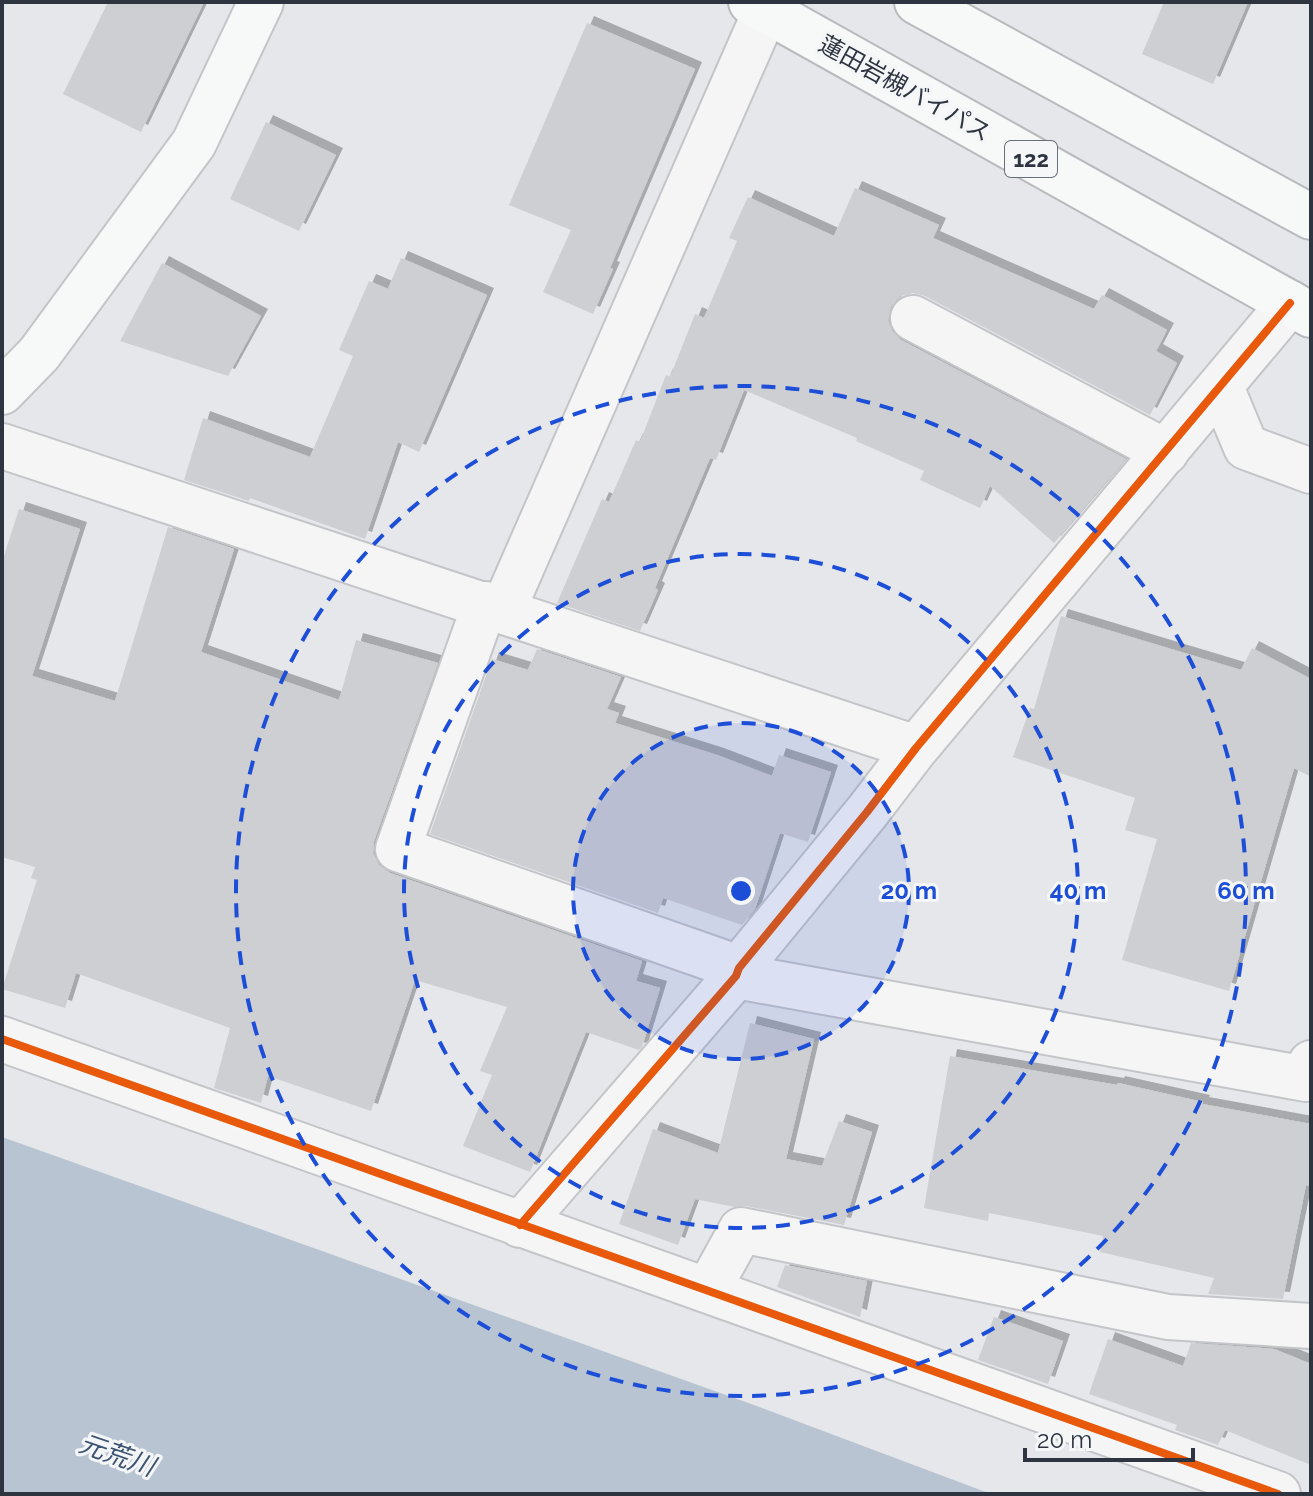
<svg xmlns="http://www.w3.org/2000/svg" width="1313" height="1496" font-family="Raleway,'Noto Sans JP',sans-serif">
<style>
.water{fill:#b8c4d1}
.building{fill:#cecfd2;filter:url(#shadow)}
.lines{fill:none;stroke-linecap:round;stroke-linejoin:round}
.street-casing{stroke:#c4c5c8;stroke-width:48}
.secondary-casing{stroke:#c4c5c8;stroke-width:48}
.highway-casing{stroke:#b8babe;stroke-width:48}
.street{stroke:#f5f5f6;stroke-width:44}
.secondary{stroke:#f7f8f8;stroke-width:44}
.highway{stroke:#f7f8f8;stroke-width:44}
.cycleway-casing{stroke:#f4f6f8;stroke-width:13}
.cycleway{stroke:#e8590c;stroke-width:8}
.ring{fill:none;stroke:#1d4ed8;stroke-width:4;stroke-dasharray:14 10}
.labels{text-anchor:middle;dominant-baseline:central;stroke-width:6;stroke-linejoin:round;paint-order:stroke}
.shield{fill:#f4f6f8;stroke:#696f78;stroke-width:2}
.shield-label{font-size:22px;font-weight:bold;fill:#2e3541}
.street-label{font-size:24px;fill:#2e3541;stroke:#f4f6f8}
.water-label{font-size:26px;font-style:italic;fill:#3c5471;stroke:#f4f6f8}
.centre{fill:#1d4ed8;stroke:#f4f6f8;stroke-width:4}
.ring-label{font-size:24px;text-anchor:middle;font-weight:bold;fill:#1d4ed8;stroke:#f4f6f8;stroke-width:6;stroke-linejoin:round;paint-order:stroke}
</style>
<defs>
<filter id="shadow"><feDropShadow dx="7" dy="-7" stdDeviation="0" flood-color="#0004"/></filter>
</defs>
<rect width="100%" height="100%" fill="#e5e7ea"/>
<path class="water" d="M2 1137 754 1405 991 1494H2Z"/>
<path class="building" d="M108 2H204L141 132 63 94Z
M1164 2H1248L1213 84 1142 54Z
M587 23 695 69 610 268 613 269 593 314 543 292 571 230 509 205Z
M266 122 336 155 299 231 230 199Z
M855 188 939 225 933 238 1094 309 1102 295 1167 330 1156 351 1177 363 1150 415 925 296 913 293 900 296 891 307 888 320 892 331 901 340 1126 459 1054 543 990 486 980 508 920 480 924 471 856 441 857 438 744 390 716 460 710 458 655 588 658 590 640 631 557 603 602 499 609 502 636 440 640 442 666 375 670 377 695 314 704 318 737 241 729 238 748 197 834 236Z
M401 258 487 295 419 452 398 442 365 539 250 498 249 501 184 480 203 418 310 457 353 356 339 350 369 281 388 289Z
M162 263 261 316 228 376 120 341Z
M19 509 80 529 32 676 115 701 168 527 234 549 201 652 339 700 356 640 438 663 374 841 373 853 379 865 390 873 642 961 636 981 660 988 642 1047 639 1050 586 1032 530 1172 463 1146 492 1075 480 1071 507 1007 415 980 371 1111 268 1076 261 1103 214 1088 230 1028 76 973 65 1008 2 989 37 880 31 878 35 867 2 857V562Z
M1061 616 1241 670 1252 648 1311 679V777L1294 768 1229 991 1122 960 1157 839 1125 830 1135 798 1013 757 1030 708 1034 709Z
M537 649 621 677 607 709 619 713 615 723 717 755 772 776 779 755 831 772 808 842 780 833 755 909 742 925 663 898 658 913 430 834 492 659 528 670Z
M750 1023 814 1039 786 1159 822 1166 839 1121 872 1132 844 1225 746 1206 734 1207 695 1199 678 1245 619 1224 653 1129 718 1153Z
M950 1056 1117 1085 1118 1083 1203 1102 1202 1104 1311 1124V1186L1306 1185 1283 1299 1208 1294 1214 1278 1100 1252 1103 1236 989 1213 988 1221 924 1208Z
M785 1265 867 1281 860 1317 777 1287Z
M994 1317 1063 1341 1048 1384 978 1360Z
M1108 1339 1183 1366 1191 1343 1274 1349 1311 1364V1465L1225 1430 1218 1445 1175 1430 1177 1425 1089 1394Z"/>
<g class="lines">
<g class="street-casing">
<path id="street" d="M913 318 1166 452
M1221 387 1246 447 1311 471
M2 446 916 748
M485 604 398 849 739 968
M503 610 766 10
M736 976 1306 1079 1311 1063
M2 1039 1278 1494
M520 1225 736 976 739 968 867 812 916 748 1290 303
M708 1290 741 1230 1168 1317 1311 1326"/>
</g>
<g class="secondary-casing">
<path id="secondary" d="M2 392 39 354 194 143 261 2"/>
</g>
<g class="highway-casing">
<path id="highway" d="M751 2 1311 315
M917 2 1311 217"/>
</g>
<use href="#street" class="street"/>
<use href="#secondary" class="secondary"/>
<use href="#highway" class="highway"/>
<g class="cycleway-casing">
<path id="cycleway" d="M2 1039 1278 1494
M520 1225 736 976 739 968 867 812 916 748 1290 303"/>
</g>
<use href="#cycleway" class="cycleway"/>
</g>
<circle cx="741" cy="891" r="168" fill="#1d4ed8" fill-opacity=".12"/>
<g class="ring">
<circle cx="741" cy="891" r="168"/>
<circle cx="741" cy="891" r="337"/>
<circle cx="741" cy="891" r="505"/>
</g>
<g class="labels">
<rect class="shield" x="1005" y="141" width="52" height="36" rx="6"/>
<g class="shield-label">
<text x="1031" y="159">122</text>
</g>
<g class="street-label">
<text transform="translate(905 88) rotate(29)">蓮田岩槻バイパス</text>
</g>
<g class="water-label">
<text transform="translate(117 1455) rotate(19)">元荒川</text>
</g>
</g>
<circle cx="741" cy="891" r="12" class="centre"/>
<g class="ring-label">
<text x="909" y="899">20 m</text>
<text x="1078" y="899">40 m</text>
<text x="1246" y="899">60 m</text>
</g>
<rect width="1313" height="1496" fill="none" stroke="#2e3541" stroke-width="8"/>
<path d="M1025 1448v12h168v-12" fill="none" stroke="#2e3541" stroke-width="4"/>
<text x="1037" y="1448" font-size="24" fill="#2e3541" stroke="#f4f6f8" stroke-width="6" paint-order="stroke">20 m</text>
</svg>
